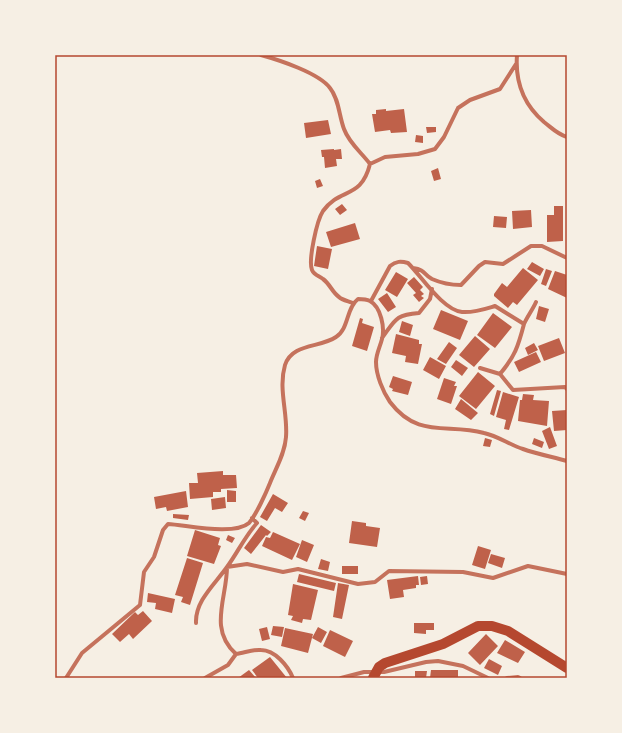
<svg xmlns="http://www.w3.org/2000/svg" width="622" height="733" font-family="Mulish,sans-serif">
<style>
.building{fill:#bf614a}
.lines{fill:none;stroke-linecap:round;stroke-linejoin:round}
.minor{stroke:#c5725c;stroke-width:4}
.primary{stroke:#b5482f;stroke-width:10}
.neatline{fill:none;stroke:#b5482f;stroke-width:1.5}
</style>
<rect width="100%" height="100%" fill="#f6efe4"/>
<path class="building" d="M386 109V111L404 109 407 132 391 133 390 130 375 132 372 114H376V110Z
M328 120 331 134 306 138 304 123Z
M426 127H436V132L427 133Z
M416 135 423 136V143L415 142Z
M334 149V150L341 149 342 159H336L337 166 325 168 324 157H322L321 150Z
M438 168 441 179 434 181 431 171Z
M320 179 323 186 317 188 315 181Z
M342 204 347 210 340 215 335 209Z
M554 206H563V241L547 242V215H554Z
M531 210 532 227 513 229 512 211Z
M494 216 507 217 506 228 493 227Z
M355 223 360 239 331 247 326 232Z
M317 246 332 249 328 269 314 266Z
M532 262 544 269 540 276 527 269Z
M523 268 538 280 517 305 513 302 508 308 494 296V294L502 283 507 287Z
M546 269 552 271 546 286 541 284Z
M555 271 567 275V298L548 289Z
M396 272 408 279 397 297 385 290Z
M414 277 423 287 420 290 424 294 421 296 424 298 419 302 413 295 416 293 407 283Z
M387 293 396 307 388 312 378 299Z
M539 306 549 309 545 322 536 319Z
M441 310 468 321 460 340 433 329Z
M493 313 512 327 495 348 477 335Z
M360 318 363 319 362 323 374 327 367 351 352 346Z
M402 321 413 325 410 336 399 332Z
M396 334 419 340V344H422L418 364 405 362 406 356 392 353Z
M475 336 490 349 474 367 459 355Z
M559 338 565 353 544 361 538 346Z
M449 342 457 348 446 364 437 359Z
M534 343 538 350 528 355 525 348Z
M536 352 541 362 519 372 514 362Z
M430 357 446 366 439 379 423 370Z
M456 360 468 368 462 376 451 367Z
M478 372 495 386 476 409 459 396Z
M393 376 412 382 408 395 392 391 393 389 389 387Z
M444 378 456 382 454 386H457L451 404 437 399Z
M497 390 501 391 494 416 490 414Z
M503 392 519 397 509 430 504 429 506 420 496 417Z
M523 394 534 395 533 400 549 401 547 426 518 421 520 400H522Z
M461 399 478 413 471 420 455 409Z
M567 410V430L554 431 552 411Z
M550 427 557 446 549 449 542 431Z
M485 438 492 440 490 447 483 446Z
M534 438 544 442 542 448 532 444Z
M223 471V475H236L237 488 221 489V492H213V497L190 499 189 483H198L197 473Z
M227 490 236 491V502H227Z
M186 491 188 507 167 511 166 507 156 509 154 497Z
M273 494 288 503 282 512 275 508 267 521 260 517Z
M225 497 226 508 212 510 211 499Z
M303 511 309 513 305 521 299 518Z
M173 514 189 515 188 520 173 518Z
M352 521 366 523V526L380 528 377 547 349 543Z
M261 525 271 532 267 536 266 535 251 554 244 548Z
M195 530 220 538 218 545 221 546 214 564 187 556Z
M273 532 300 544 292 560 262 546 266 537 270 538Z
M228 535 235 538 232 543 226 540Z
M302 540 314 545 307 562 296 557Z
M478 546 491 550 485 569 472 565Z
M491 554 505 558 502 568 488 563Z
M187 558 203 563 190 605 181 602 183 597 175 595Z
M321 559 330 562 328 571 318 569Z
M342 566H358V574H342Z
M299 574 336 583 334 591 297 582Z
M418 576 419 585H416V588L403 590 404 597 390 599 387 580Z
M427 576 428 584 421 585 420 577Z
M338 583 349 585 342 619 333 617Z
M293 584 318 590 311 620 303 619 302 623 291 620 293 616 288 615Z
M148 593 175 599 172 613 155 609 156 603 147 602Z
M143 611 152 621 133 639 129 634 120 642 112 634 135 612 138 615Z
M414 623H434V630H426V634L414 633Z
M273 626 284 627 282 637 271 635Z
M267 627 270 639 262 641 259 629Z
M318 627 327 632 321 643 312 638Z
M285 628 313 634 308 653 281 646Z
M330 630 353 641 345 657 323 646Z
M486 634 498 646 480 665 468 653Z
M505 640 525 652 518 663 497 653Z
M270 657 287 678H258L252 670Z
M489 659 502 666 498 675 484 668Z
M249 670 256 678H238Z
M431 670H458V678H430Z
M415 671H427L426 678H415Z"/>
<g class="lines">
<path class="minor" d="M261 55C279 60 319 73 330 88 339 99 339 116 344 129 349 143 361 152 370 164 361 200 340 187 323 211 317 220 308 260 312 270 314 275 319 276 323 279 330 284 332 292 339 297 342 300 348 301 353 303
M517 55C515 82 523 104 544 122 552 128 557 134 567 137
M370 164 385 157 418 154 435 149 444 137 458 108 470 100 500 89 516 64
M413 268C426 270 423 274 432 279 441 283 451 285 461 285L479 266 485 262 503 264 531 246H542L567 258
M371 301 390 266C396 261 401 261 408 263 422 277 443 310 462 312 474 313 485 309 495 306L524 324
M382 338C396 319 395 315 419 313L430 299 432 289
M480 368 500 374 513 390 565 387 567 389
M500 374C515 356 518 347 524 324 527 317 533 309 536 302
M196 623C195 601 215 584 227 567 238 552 245 536 257 523L252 518
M66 678 82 653 140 605 144 572 154 557 163 530 168 524C187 525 234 536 249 523 256 515 266 493 270 483 276 468 285 453 286 437 288 413 278 389 285 365 292 343 320 348 336 337 349 329 346 308 358 299 362 299 366 299 370 301 381 307 385 328 382 339 380 347 376 354 376 362 376 375 383 392 390 402 418 439 447 423 484 433 498 436 510 445 523 449 537 454 553 457 567 461
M205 678 228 665 236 654
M293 678C288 666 275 650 261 650 254 649 244 653 236 654 208 629 227 598 227 567L247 564 283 572 298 569 358 584 375 582 389 571 463 572 493 578 528 566 567 574
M341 678 364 672H384L426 662 438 661 463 666 488 678
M507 678 518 677 520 678"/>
<path class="primary" d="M373 678 379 667 385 663 443 644 478 626H492L508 631 567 668"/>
</g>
<rect width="622" height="733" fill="none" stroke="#f6efe4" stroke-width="112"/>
<rect x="56" y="56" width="510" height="621" class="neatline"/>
</svg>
